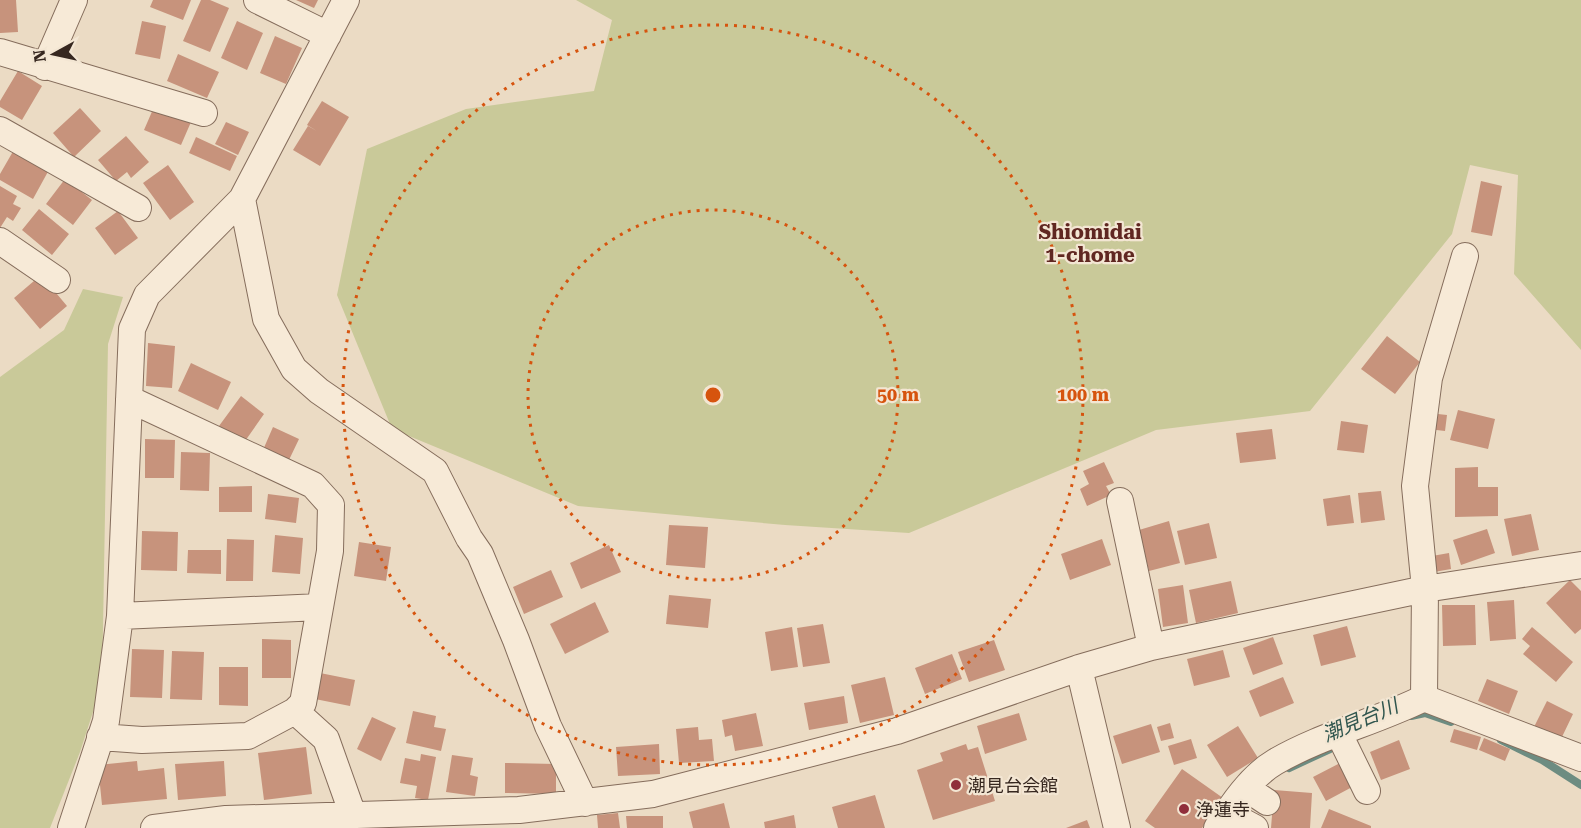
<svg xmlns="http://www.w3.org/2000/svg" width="1581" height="828" font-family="'Roboto Serif','Noto Sans JP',serif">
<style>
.green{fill:#c9c999}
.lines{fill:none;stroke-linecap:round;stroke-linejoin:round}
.stream{stroke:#6d8c81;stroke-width:8}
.building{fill:#c7937c}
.minor-casing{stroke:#856d5c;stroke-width:28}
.minor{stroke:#f7ead7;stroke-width:26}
.ring{fill:none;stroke:#d6540e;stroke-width:3;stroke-dasharray:3 6}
.poi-dot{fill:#902f3b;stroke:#f3e6d3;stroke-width:2}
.labels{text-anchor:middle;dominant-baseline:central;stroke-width:4.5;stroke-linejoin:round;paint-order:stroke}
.poi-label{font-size:18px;fill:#36271f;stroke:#f3e6d3;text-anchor:start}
.neighbourhood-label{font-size:20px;font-weight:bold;fill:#602721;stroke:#f3e6d3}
.water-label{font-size:20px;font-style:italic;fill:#2f554e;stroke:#f3e6d3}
.centre{fill:#d6540e;stroke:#f3e6d3;stroke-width:3}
.ring-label{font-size:18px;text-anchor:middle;font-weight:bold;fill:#d6540e;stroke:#f3e6d3;stroke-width:4.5;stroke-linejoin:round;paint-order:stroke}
</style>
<rect width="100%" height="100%" fill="#ebdbc4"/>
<path class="green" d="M576 0H1581V350L1514 274 1518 175 1470 165 1452 234 1310 411 1156 430 909 533 785 525 578 506 392 429 337 295 367 149 466 109 594 91 612 20Z
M83 289 123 297 108 344 102 684 80 752 50 828H0V377L64 330Z"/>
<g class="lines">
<path class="stream" d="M1411 716 1425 713 1451 722
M1501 740 1542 760 1581 785
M1289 768 1330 749"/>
</g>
<path class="building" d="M0 0H16L18 32 0 33Z
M153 0H191L183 20 150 7Z
M201 0H210L229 8 210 52 183 41Z
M296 0H318L314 8Z
M142 21 166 26 160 59 135 54Z
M237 21 263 33 247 70 221 58Z
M275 36 302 48 286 84 260 73Z
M178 54 219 72 207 98 167 81Z
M18 71 42 86 22 120 0 107V101Z
M322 101 349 117 320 166 293 150 308 126 317 131 307 125Z
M154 107 191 122 181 145 144 130Z
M80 108 101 131 74 157 53 133Z
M226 122 249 132 238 155 215 144Z
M126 136 149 162 131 178 127 172 116 181 98 160Z
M196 137 237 156 230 171 189 153Z
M15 148 50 168 33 199 0 180V174Z
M168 165 194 202 170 220 143 183Z
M65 179 92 200 73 225 46 204Z
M1481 181 1502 186 1492 236 1471 232Z
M0 186 17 196 13 204 21 208 13 221 7 217 0 228Z
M39 209 69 234 52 255 22 230Z
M118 211 138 238 115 255 95 228Z
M41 275 67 306 40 329 14 298Z
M1387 336 1420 362 1395 394 1361 369Z
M148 343 175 346 172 388 146 386Z
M191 363 231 382 218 410 178 391Z
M241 396 264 414 243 444 219 426Z
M1458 410 1495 419 1488 449 1450 440Z
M1429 413 1447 415 1445 431 1428 429Z
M1341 421 1368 425 1364 453 1337 450Z
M273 427 299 439 288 462 263 450Z
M1272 429 1276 459 1240 463 1236 433Z
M145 439 175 440 174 478H145Z
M181 452 210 453 209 491 180 490Z
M1104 462 1114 483 1106 486 1111 495 1087 506 1080 489 1089 484 1083 471Z
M1478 467V487H1498V516L1455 517V468Z
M252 486V512H219V487Z
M1381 491 1385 520 1361 523 1358 493Z
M268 494 299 498 296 523 265 519Z
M1350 495 1354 523 1327 526 1323 499Z
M1531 514 1539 550 1512 556 1504 519Z
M1169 521 1180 563 1149 571 1139 530Z
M1209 523 1217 558 1185 565 1177 531Z
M669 525 708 527 705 568 666 565Z
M1487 529 1495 553 1461 565 1453 540Z
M142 531 178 532 177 571 141 570Z
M275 535 303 538 300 574 272 572Z
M227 539 254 540 253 581H226Z
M1102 539 1111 565 1070 580 1061 554Z
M359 542 391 547 386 581 354 576Z
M609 545 621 572 581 589 570 563Z
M188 550H221V574L187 573Z
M1449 553 1451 569 1434 572 1432 556Z
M551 570 563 597 524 614 513 587Z
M1570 580 1581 591V629L1575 634 1546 603Z
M1231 581 1238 613 1196 623 1189 590Z
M1183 585 1188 623 1163 627 1158 589Z
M669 595 711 599 708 628 666 624Z
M1514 600 1516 639 1490 641 1487 602Z
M595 602 609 632 565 654 550 624Z
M1442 605H1475L1476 645 1443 646Z
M823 624 830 663 803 667 797 628Z
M1347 626 1356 657 1321 666 1313 635Z
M792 627 798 667 771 671 765 632Z
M1532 627 1573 662 1556 682 1523 654 1530 646 1522 639Z
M1273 637 1283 664 1253 675 1243 648Z
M262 639 291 640V678H262Z
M994 640 1005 670 969 682 958 652Z
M132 649 164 650 162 698 130 697Z
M1223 650 1230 677 1194 686 1187 659Z
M172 651 204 652 202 700 170 699Z
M952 654 962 679 925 694 915 668Z
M219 667H248V706L219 705Z
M320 673 355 680 350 706 315 699Z
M885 677 894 715 860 723 851 685Z
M1283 677 1294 703 1260 717 1249 691Z
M1487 679 1518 691 1509 714 1478 701Z
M844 696 848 723 809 730 804 703Z
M1547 701 1573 714 1561 739 1534 727Z
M413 711 436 716 434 727 446 729 441 751 406 743Z
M756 713 763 746 735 751 732 735 725 737 722 720Z
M1019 713 1027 740 985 754 977 726Z
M372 717 396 728 381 761 357 749Z
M1170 723 1174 738 1161 741 1157 727Z
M1151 724 1160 752 1122 764 1113 736Z
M1238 726 1258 758 1227 777 1207 745Z
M698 727 699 740 712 739 714 761 679 763 676 729Z
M1454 729 1481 737 1477 750 1450 742Z
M1484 738 1510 749 1505 761 1479 750Z
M1191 739 1197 758 1174 765 1168 746Z
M1399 740 1410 769 1381 780 1370 752Z
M659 744 660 774 618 776 616 747Z
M966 744 968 750 978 747 995 801 933 820 917 770 943 761 940 753Z
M306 747 312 794 264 800 258 753Z
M421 754 436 757 428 800 415 798 417 786 400 783 405 758 420 761Z
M452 755 473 758 470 775 478 777 475 796 446 792Z
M137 761 138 771 164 768 167 799 102 805 98 765Z
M224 761 226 796 178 800 175 764Z
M1342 762 1354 786 1326 801 1313 777Z
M505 763 556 764V794L505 793Z
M1182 769 1223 798 1202 828H1155L1145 821Z
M1274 790 1312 793 1310 828H1271Z
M875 795 885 828H838L832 807Z
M724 803 730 828H693L689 812Z
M1329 809 1371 826V828H1321Z
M618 813 620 828H598L597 815Z
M794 815 796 828H765L764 822Z
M626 816H663V828H627Z
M1087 820 1090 828H1066Z"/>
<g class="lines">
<g class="minor-casing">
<path id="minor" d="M257 0 328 35
M0 52 204 113
M45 67 74 0
M0 130 138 208
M242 199 266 319 294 369 319 391 435 471 469 538 480 554 516 640 548 726 585 803
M0 241 57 280
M1120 501 1151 647
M120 616 320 607
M1079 668 1117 828
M1424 698 1425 589 1415 486 1429 378 1465 256
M295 711 326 739 353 815
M1339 734 1367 791
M100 737 142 740 248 736 295 711 303 703 330 551 331 505 313 485 129 399
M1246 788 1267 802
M1227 813 1255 828
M71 828 106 721 120 616 132 329 147 295 242 199 346 0
M154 828 226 819 519 810 653 794 897 731 1079 668 1151 647 1425 589 1581 565
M1217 828C1231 806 1251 776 1275 762 1321 735 1376 722 1424 698L1581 758"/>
</g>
<use href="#minor" class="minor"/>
</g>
<g class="ring">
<circle cx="713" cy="395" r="185"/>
<circle cx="713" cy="395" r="370"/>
</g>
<g class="poi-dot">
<circle cx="956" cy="785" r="6"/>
<circle cx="1184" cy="809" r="6"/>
</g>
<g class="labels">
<g class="poi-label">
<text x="968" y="785">潮見台会館</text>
<text x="1196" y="809">浄蓮寺</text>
</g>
<g class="neighbourhood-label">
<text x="1090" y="232">Shiomidai<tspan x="1090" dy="23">1-chome</tspan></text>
</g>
<g class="water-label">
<text transform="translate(1360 720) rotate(-23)">潮見台川</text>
</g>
</g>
<circle cx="713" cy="395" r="9" class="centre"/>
<g class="ring-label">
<text x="898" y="401">50 m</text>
<text x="1083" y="401">100 m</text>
</g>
<g transform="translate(54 54) rotate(262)" stroke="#f3e6d3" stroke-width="4.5" paint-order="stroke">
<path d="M0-4.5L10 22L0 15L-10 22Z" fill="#36271f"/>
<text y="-9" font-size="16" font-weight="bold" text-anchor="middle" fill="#36271f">N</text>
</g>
</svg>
